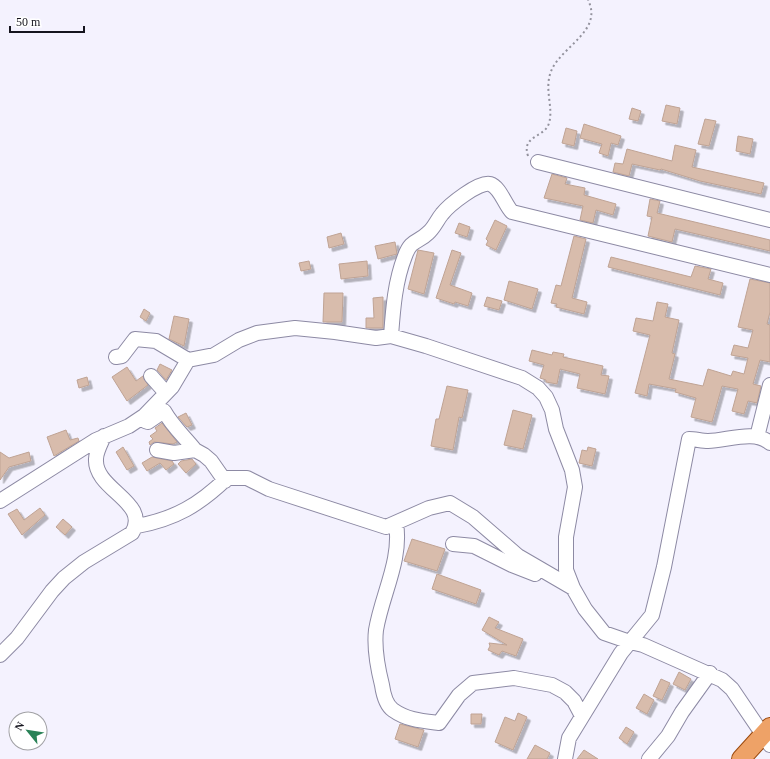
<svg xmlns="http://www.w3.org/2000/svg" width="770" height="759" font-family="Georgia,serif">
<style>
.building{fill:#d8bcac;stroke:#bfa394;filter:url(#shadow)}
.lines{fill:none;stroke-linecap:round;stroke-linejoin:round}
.minor-casing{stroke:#8d8aa4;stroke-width:16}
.major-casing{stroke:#9a480c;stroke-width:20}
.path{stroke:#93929d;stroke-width:2;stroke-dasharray:2 3;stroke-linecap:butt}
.minor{stroke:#fff;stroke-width:14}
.major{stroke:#eea267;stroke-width:18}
</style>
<defs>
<filter id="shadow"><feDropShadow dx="3.5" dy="3.5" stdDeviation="0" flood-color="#0004"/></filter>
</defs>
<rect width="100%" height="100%" fill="#f4f2fe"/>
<path class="building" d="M666 105 680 108 677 124 662 121Z
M632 108 641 111 638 121 629 119Z
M705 119 716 121 709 146 698 144Z
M584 124 621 136 618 145 611 143 608 156 599 153 602 144 580 138Z
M566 128 577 131 574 146 562 143Z
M738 136 753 139 750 154 736 151Z
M675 145 696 150 692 167 764 183 761 194 700 181 661 169 660 170 632 164 629 176 613 172 615 163 623 164 627 149 672 161Z
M552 174 567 178 565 184 585 188 584 195 616 204 613 215 596 210 593 223 580 220 583 206 544 198Z
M650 199 660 201 657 213 770 240V251L675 229 672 242 648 236 652 217 647 216Z
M495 220 507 226 496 250 486 245 488 241 486 239Z
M459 223 470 227 467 237 455 233Z
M341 233 344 244 329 248 327 237Z
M574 236 586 239 572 298 587 302 584 314 556 307 557 304 551 303 556 285 561 286Z
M395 242 397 254 378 259 375 246Z
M418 250 434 253 424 294 408 289Z
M452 250 461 253 450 285 472 293 468 306 455 302 454 304 436 298Z
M611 257 691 277 695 266 711 269 708 279 723 283 720 295 608 267Z
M309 261 311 269 301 271 299 263Z
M367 261 368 276 341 279 339 264Z
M750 279 770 283V312L767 324 770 325V362L760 360 753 384 761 386 757 403 748 401 744 414 732 411 738 389 722 386 712 422 691 417 696 398 675 392 676 389 649 384 647 396 635 393 650 335 633 331 636 318 653 321 657 302 668 304 665 317 679 320 672 353 675 354 669 379 703 386 708 369 731 376 733 371 744 374 748 358 731 355 734 345 748 348 753 330 738 327Z
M509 281 538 289 532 309 504 300Z
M324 293H343L342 322H323Z
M383 297V328H366V318H374L373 298Z
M487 297 502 301 499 310 484 306Z
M144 309 150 313 146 321 140 317Z
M174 316 189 319 184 346 169 339Z
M532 350 552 355 553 352 564 354 563 357 603 366 601 375 609 376 605 394 577 388 580 374 560 369 557 384 546 382V380L540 378 544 365 529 361Z
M160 364 172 370 166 380 157 370Z
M127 367 136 381 143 376 148 385 127 401 112 377Z
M87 377 89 385 79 388 77 380Z
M447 386 468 390 462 418 459 417 453 450 431 446 436 419H439Z
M513 410 532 415 523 449 504 445Z
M186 413 192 425 187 427 178 417Z
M162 423 177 442 173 444 154 442 150 445 149 442 153 439 150 436 157 431 155 428Z
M66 430 70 440 78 438 79 441 54 456 47 437Z
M123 447 134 466 127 470 116 452Z
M588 447 596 449 592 466 579 463 582 450 587 451Z
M0 452 9 458 29 452 31 461 9 467 0 480Z
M152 457 172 461 174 464 166 470 160 463 147 471 142 463Z
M192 459 196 464 186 473 178 464 181 461Z
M40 508 45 515 22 535 8 514 17 509 24 520Z
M63 519 72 527 65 535 56 527Z
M412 539 445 549 437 571 404 561Z
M437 574 481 590 476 604 432 589Z
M489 617 499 622 495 628 523 639 516 656 502 651 499 655 488 650 490 646 489 643 507 645 482 630Z
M679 672 691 679 685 690 673 684Z
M661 679 670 683 662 700 653 696Z
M644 694 654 700 647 714 636 708Z
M518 713 527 717 513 750 495 742 505 717 515 721Z
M471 714H482L481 724H471Z
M400 724 424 730 418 747 395 739Z
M626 727 634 732 627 744 619 738Z
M535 745 550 753 547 759H527Z
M584 750 598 759H577Z"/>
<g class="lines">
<g class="minor-casing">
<path id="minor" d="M538 162 770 220
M391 336C393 309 395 281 405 256 411 239 418 243 428 233 434 228 437 220 442 214 449 205 479 181 490 184 500 187 505 205 512 212L770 275
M116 357 122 356 135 339 156 341 188 360 214 355 239 340 257 333 295 328 335 332 376 338 391 336 426 346 522 378 538 388 546 397 552 410 556 429 572 470 575 487 566 537V570L573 588 585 609 604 633 630 642 643 645 722 680 732 689 770 745
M151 376 166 393
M145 421 148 422 164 411C173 427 184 436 195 450
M757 437 770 385
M157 450 174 453 195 450 204 455 211 461 225 481
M0 501 96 440 129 426 144 416 172 387 188 360
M396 523C402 560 382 594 376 630 374 647 378 669 382 685 383 692 386 705 393 710 407 720 422 721 439 723L459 695 473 683 514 678 552 685 565 692 574 701 582 716
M137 526C175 519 199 505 227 478H247L269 489 386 527 429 508 450 503 473 517 518 556 573 588
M453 544 474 546 512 565 535 574
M0 655 17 638 52 591 64 578 84 562 132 533C151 502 94 490 96 459 96 452 101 443 104 436
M565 759 569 738 621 653 652 615 664 567 689 439C695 439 702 441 708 441 727 441 754 429 770 443
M649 759 668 736 682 712 710 673"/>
</g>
<g class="major-casing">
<path id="major" d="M741 759 770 727"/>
</g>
<path class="path" d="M528 156C521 135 545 138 549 123 554 107 543 88 552 69 564 45 603 30 588 0"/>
<use href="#minor" class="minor"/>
<use href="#major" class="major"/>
</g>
<g transform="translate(28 731) rotate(300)"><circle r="19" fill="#ffffff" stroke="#a1a1a5"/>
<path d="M0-3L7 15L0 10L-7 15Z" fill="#2a8257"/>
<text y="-6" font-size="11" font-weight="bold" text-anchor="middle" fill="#15141e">N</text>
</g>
<path d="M10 26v6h74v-6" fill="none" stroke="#15141e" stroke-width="2"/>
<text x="16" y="26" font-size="12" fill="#15141e" stroke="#ffffff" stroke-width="3" paint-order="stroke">50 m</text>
</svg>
